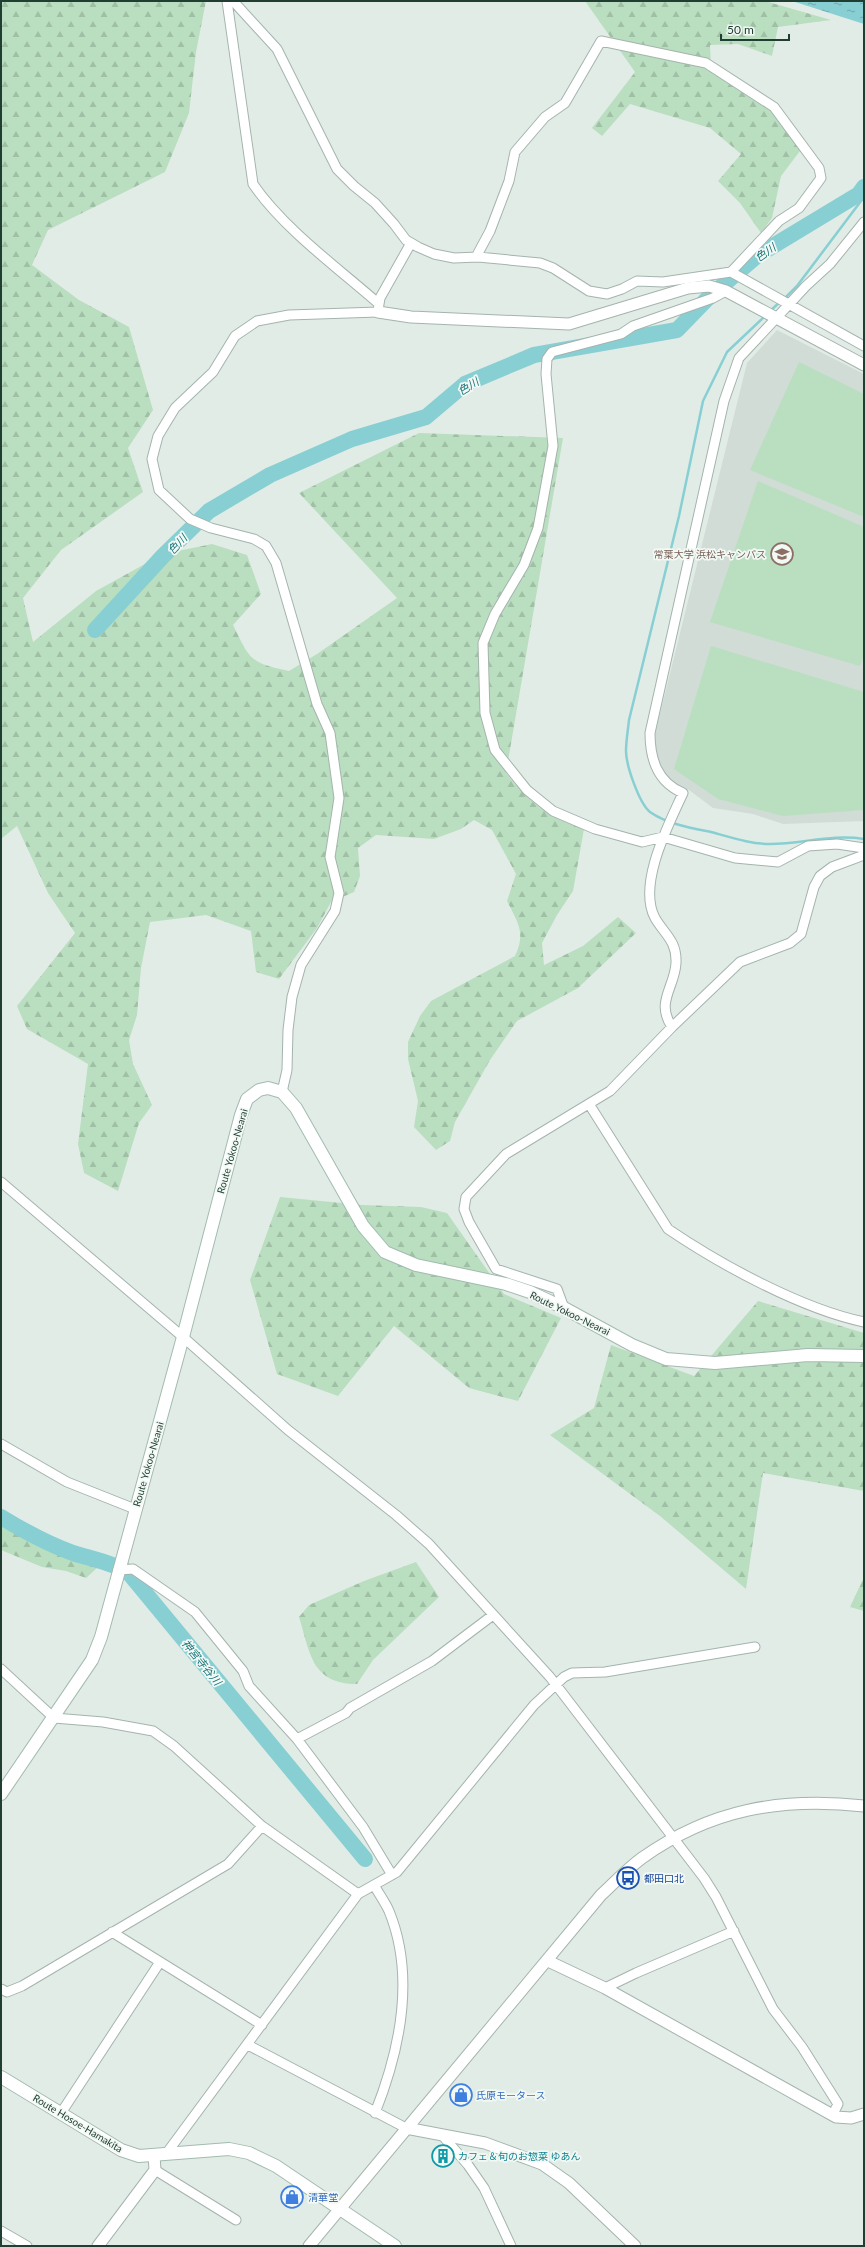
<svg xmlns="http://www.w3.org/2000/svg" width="865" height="2247" font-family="Lato,'Noto Sans JP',sans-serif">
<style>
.built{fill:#d0dcd5}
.forest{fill:url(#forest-firs)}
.garden{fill:#badec0}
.water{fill:url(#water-ripples)}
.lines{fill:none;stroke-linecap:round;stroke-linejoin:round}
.stream{stroke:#88cfd3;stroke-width:2.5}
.river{stroke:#88cfd3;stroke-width:16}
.minor-casing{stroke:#a4b4ad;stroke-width:11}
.tertiary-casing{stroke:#a4b4ad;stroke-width:13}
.secondary-casing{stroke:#a2bbb0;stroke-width:14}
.minor{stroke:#fff;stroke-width:9}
.tertiary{stroke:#fff;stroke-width:11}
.secondary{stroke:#fff;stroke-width:12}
.labels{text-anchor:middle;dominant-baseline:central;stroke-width:3.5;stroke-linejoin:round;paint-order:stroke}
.education-label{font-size:10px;fill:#785e54;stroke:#f2f9f5;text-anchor:end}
.street-label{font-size:10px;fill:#213e33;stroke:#f2f9f5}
.transit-label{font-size:10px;fill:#164399;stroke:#f2f9f5;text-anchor:start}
.shop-label{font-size:10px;fill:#366cbe;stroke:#f2f9f5;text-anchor:start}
.culture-label{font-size:10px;fill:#0d838f;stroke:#f2f9f5;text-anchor:start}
.water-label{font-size:11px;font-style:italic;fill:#1a757b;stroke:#f2f9f5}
</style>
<defs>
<pattern id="forest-firs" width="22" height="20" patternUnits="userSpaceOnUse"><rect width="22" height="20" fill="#badec0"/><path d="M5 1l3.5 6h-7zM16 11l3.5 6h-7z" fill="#a0c0a5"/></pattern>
<pattern id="water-ripples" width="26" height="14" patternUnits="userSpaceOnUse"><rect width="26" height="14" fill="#88cfd3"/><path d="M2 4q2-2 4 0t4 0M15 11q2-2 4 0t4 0" fill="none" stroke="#6fa9ac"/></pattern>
</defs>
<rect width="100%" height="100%" fill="#e2ece6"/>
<path class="built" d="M777 330 864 374V821L783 824 753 814 713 808 689 790 676 785 668 778 660 764 655 748V734L747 363Z"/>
<path class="forest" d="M1 1H206L196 52 189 113 165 172 48 230 32 265 79 300 129 327 153 410 128 448 143 492 61 550 23 598 33 642 96 591 163 554 212 544 247 555 261 594 233 625C250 659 249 663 289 671L317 654 397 598 299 493 419 433 563 438 506 773C530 804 547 816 584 829L573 891 557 915 542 943 544 965 583 946 618 917 636 933 578 988 517 1021 490 1060 455 1122 450 1141 436 1150 414 1127 418 1101 408 1059V1042L420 1016 431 1001 515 956C526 933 518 923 507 901L516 874 492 830 474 820 461 829 434 839 376 835 358 848 360 876 354 892 331 902 317 928 279 979 256 972 251 931 206 915 150 922 141 968 137 1015 129 1040 133 1064 152 1105 139 1123 118 1191 84 1173 78 1144 88 1064 27 1029 17 1006 75 933 48 893 17 826 1 839Z
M585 1H765L831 20 778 27 772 56 738 44 710 45 711 66 776 110 803 147 781 176 772 218 761 233 740 203 718 181 741 154 710 128 630 104 602 136 592 128 635 72Z
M280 1197 362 1205 421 1207 447 1213 504 1294 561 1318 518 1401 469 1388 394 1326 338 1396 277 1374 250 1280Z
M758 1301 864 1333V1491L763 1473 746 1589 660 1516 550 1435 594 1408 611 1345 694 1376Z
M1 1511 2 1512 97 1568 86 1578 66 1571 42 1567 1 1550Z
M416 1562 439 1597 373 1660 357 1684C311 1684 310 1652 299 1617L309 1605 364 1581Z
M864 1577V1611L850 1607Z"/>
<path class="garden" d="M799 362 864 394V517L750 470Z
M758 481 864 527V655L860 666 710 622Z
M711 646 864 692 863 810 783 816 718 799 674 769Z"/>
<path class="water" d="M792 1H864V24Z"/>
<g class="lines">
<path class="stream" d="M784 299 797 286 864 197
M770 311 780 302
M765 316 727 352 703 401 679 516 629 720C628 730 626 741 626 751 626 765 639 803 650 812 667 824 691 828 711 832 730 837 750 844 770 844 802 844 832 834 864 839"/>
<path class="river" d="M95 630 163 556 209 511 270 475 352 439 426 417 465 384 534 355 677 330 709 297 758 255 859 194 864 187
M1 1517C24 1531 48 1544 73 1553 92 1559 110 1562 128 1572L365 1859"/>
<g class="minor-casing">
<path id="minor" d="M227 1 253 184C283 228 338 268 379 304L378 312 289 315 257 321 235 336 213 372 175 408 158 436 152 459 159 490 190 519 211 528 254 539 266 546 276 563 317 704 330 733 339 798 330 857 339 893 335 911 301 965 292 997 288 1030 287 1070 282 1092
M231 1 234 2 277 49 337 169 354 186 375 203 394 224 406 240 418 247 434 254 454 258 478 257 540 263 553 268 589 291 607 294 622 289 637 281 663 282 731 272 864 346
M476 257 490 231 509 181 515 152 545 117 565 103 601 41 706 63 774 107 819 168 821 178 799 208 779 221 731 272
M726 291 713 298 633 326 621 334 552 352 547 359 546 374 553 446 538 528 524 565 495 614 483 643 485 713 495 750 527 790 553 811 595 829 642 842 663 837 735 858 778 862 808 846 837 844 864 848
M379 304 380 298 411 243
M672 1027 740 962 790 943 801 934 814 887 820 876 832 867 864 855
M589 1104 668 1229C721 1265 802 1309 864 1322
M1 1182 183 1337 288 1430 396 1515 429 1544 550 1677 704 1878 716 1897 773 2009 802 2047 838 2104 833 2114
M564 1308 557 1289 496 1269 469 1222 464 1209 466 1197 506 1154 610 1091 672 1027C655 1002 675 987 676 963 677 941 665 935 655 918 637 884 669 824 683 793 657 782 650 759 650 733L724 401 739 358 806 286 830 264 864 222
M1 1444 67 1482 135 1509
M118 1570 133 1569 195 1612 243 1671 249 1686 297 1739 363 1827 392 1875
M1 1669 54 1718 103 1722 153 1731 174 1746 262 1826 358 1894
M297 1739 346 1713 350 1708 432 1661 493 1615
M374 1885C379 1894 385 1902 389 1911 416 1977 400 2050 375 2113
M112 1932 262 2025
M605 1988 636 1973 734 1931
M1 1989 7 1992 22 1986 228 1864 262 1826
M248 2045 406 2128
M61 2113 160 1962
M442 2135 468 2165 484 2188 511 2246
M166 2154 358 1894 397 1872 534 1705 564 1677 572 1673 605 1672 755 1647
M155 2170 236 2220
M1 2231 27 2246"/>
</g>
<g class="tertiary-casing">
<path id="tertiary" d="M378 312 411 317 569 324 688 288 709 286 726 291 864 365
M548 1961 605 1988 836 2117 851 2118 864 2114
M406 2128 485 2143 542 2164 569 2183 635 2246
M98 2246 155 2170 154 2155
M309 2246 601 1895C614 1883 627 1869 642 1858 711 1809 781 1797 864 1806"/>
</g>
<g class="secondary-casing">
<path id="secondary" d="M1 1794 92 1660 101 1637 183 1337 241 1115 247 1099 259 1090 268 1088 282 1092 296 1108 363 1226 385 1252 416 1265 506 1284 530 1292 564 1308 632 1345 666 1359 715 1363 808 1355 864 1356
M1 2077 121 2150 139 2156 229 2149 249 2153 276 2166 395 2246"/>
</g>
<use href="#minor" class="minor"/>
<use href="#tertiary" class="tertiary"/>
<use href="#secondary" class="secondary"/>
</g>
<defs>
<g id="university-ring" transform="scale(1.15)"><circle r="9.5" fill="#f2f9f5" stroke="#8d6e63" stroke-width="1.5"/><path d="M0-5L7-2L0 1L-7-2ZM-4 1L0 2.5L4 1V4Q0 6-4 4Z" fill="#8d6e63"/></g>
<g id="bus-ring" transform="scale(1.15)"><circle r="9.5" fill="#f2f9f5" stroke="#1a4fb4" stroke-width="1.5"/><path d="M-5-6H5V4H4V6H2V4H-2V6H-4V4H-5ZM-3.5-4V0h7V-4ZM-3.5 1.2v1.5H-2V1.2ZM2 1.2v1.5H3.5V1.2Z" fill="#1a4fb4"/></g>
<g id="shop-ring" transform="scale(1.15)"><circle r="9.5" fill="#f2f9f5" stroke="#3f7fe0" stroke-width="1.5"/><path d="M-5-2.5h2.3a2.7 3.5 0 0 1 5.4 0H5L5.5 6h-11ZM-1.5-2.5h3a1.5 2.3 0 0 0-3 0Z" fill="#3f7fe0"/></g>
<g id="building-ring" transform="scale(1.15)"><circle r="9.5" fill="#f2f9f5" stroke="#0f9aa8" stroke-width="1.5"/><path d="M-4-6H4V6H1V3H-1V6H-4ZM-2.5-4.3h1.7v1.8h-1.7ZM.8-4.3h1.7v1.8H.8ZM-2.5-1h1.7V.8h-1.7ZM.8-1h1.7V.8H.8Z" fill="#0f9aa8"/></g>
</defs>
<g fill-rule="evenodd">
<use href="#university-ring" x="782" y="554"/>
<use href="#bus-ring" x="628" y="1878"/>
<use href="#shop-ring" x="461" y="2095"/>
<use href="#building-ring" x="443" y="2156"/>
<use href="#shop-ring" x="292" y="2197"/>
</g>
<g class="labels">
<g class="education-label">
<text x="766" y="554">常葉大学 浜松キャンパス</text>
</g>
<g class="street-label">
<text transform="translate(232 1151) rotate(-74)">Route Yokoo-Nearai</text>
<text transform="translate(570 1313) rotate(26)">Route Yokoo-Nearai</text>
<text transform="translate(148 1464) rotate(-74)">Route Yokoo-Nearai</text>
<text transform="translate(78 2123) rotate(31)">Route Hosoe-Hamakita</text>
</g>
<g class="transit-label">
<text x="644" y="1878">都田口北</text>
</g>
<g class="shop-label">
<text x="476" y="2095">氏原モータース</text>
<text x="308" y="2197">清華堂</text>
</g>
<g class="culture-label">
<text x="458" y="2156">カフェ＆旬のお惣菜 ゆあん</text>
</g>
<g class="water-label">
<text transform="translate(765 252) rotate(-34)">色川</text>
<text transform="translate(468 386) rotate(-31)">色川</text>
<text transform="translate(177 544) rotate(-47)">色川</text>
<text transform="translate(202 1662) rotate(51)">神宮寺谷川</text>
</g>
</g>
<rect width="865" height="2247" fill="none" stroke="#213e33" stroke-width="4"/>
<path d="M721 34v6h68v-6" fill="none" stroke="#213e33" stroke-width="2"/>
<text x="727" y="34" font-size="12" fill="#213e33" stroke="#f2f9f5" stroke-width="3" paint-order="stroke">50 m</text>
</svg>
